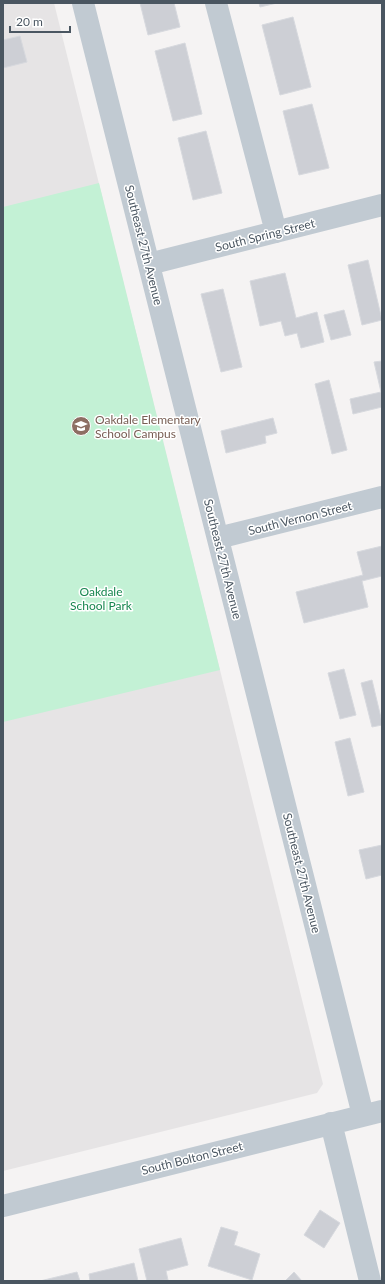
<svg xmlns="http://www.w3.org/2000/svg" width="385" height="1284" font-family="Lato,sans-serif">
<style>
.education{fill:#e6e4e5}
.green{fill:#c3f1d5}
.building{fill:#cdcfd5;stroke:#d7d9de}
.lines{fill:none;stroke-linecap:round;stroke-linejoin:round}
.minor{stroke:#c1cad2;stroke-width:22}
.labels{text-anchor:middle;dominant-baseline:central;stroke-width:3;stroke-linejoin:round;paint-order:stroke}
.street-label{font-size:12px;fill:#4a5661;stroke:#fff}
.education-label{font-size:12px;fill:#785e54;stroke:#fff;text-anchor:start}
.park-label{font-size:12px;fill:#17864f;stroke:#fff}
</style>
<rect width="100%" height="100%" fill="#f5f3f3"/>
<path class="education" d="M3 3H54L323 1084 317 1093 3 1171Z"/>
<path class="green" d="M99 183 220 670 3 722V207Z"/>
<path class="building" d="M140 3H174L180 27 148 35Z
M259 3H277L260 7Z
M293 17 311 87 280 95 262 25Z
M20 36 27 62 3 68V40Z
M185 43 202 114 173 121 155 51Z
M312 104 329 168 299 175 283 111Z
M206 131 222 193 193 200 178 138Z
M368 260 382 320 362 325 348 265Z
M285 273 296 318 317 312 324 342 301 348 297 333 285 336 281 321 260 326 250 281Z
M223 289 242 367 221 372 201 294Z
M344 310 351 335 331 340 324 315Z
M382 361V407L353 414 350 399 381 392 374 362Z
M329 380 347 450 332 454 315 384Z
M273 418 277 433 265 436 266 443 226 453 221 431Z
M382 546V576L362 581 368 607 304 623 296 592 363 575 357 552Z
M344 669 356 715 340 719 328 673Z
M372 680 382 722V725L372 727 361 683Z
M350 738 364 792 348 796 335 742Z
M382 845V875L366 879 359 850Z
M320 1210 340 1223 324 1248 304 1235Z
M221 1227 238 1232 234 1245 260 1254 252 1280 208 1266Z
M181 1238 188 1265 166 1271 168 1280 147 1281 139 1249Z
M134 1263 138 1281H90L89 1274Z
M77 1272 80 1281H40Z
M294 1272 302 1281H285Z"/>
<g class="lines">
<path class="minor" d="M83 3 363 1115
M216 3 276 232
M149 264 382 205
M218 538 382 497
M331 1123 370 1281
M3 1206 382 1111"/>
</g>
<defs>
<g id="school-disc" transform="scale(1)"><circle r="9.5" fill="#8d6e63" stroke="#fff"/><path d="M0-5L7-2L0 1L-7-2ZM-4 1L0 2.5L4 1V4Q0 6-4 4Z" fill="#fff"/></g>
</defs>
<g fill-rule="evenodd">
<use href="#school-disc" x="81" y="426"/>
</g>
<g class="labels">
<g class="street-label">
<text transform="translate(265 235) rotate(-14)">South Spring Street</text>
<text transform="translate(144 245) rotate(76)">Southeast 27th Avenue</text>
<text transform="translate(300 518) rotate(-14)">South Vernon Street</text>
<text transform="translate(223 559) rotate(76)">Southeast 27th Avenue</text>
<text transform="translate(302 873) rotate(76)">Southeast 27th Avenue</text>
<text transform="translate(192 1158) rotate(-14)">South Bolton Street</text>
</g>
<g class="education-label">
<text x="95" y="419">Oakdale Elementary<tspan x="95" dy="14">School Campus</tspan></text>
</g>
<g class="park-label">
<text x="101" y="591">Oakdale<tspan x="101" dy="14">School Park</tspan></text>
</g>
</g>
<rect width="385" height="1284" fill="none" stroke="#4a5661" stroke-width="8"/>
<path d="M10 26v6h60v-6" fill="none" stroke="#4a5661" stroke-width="2"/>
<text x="16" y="26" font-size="12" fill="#4a5661" stroke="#ffffff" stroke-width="3" paint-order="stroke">20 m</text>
</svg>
